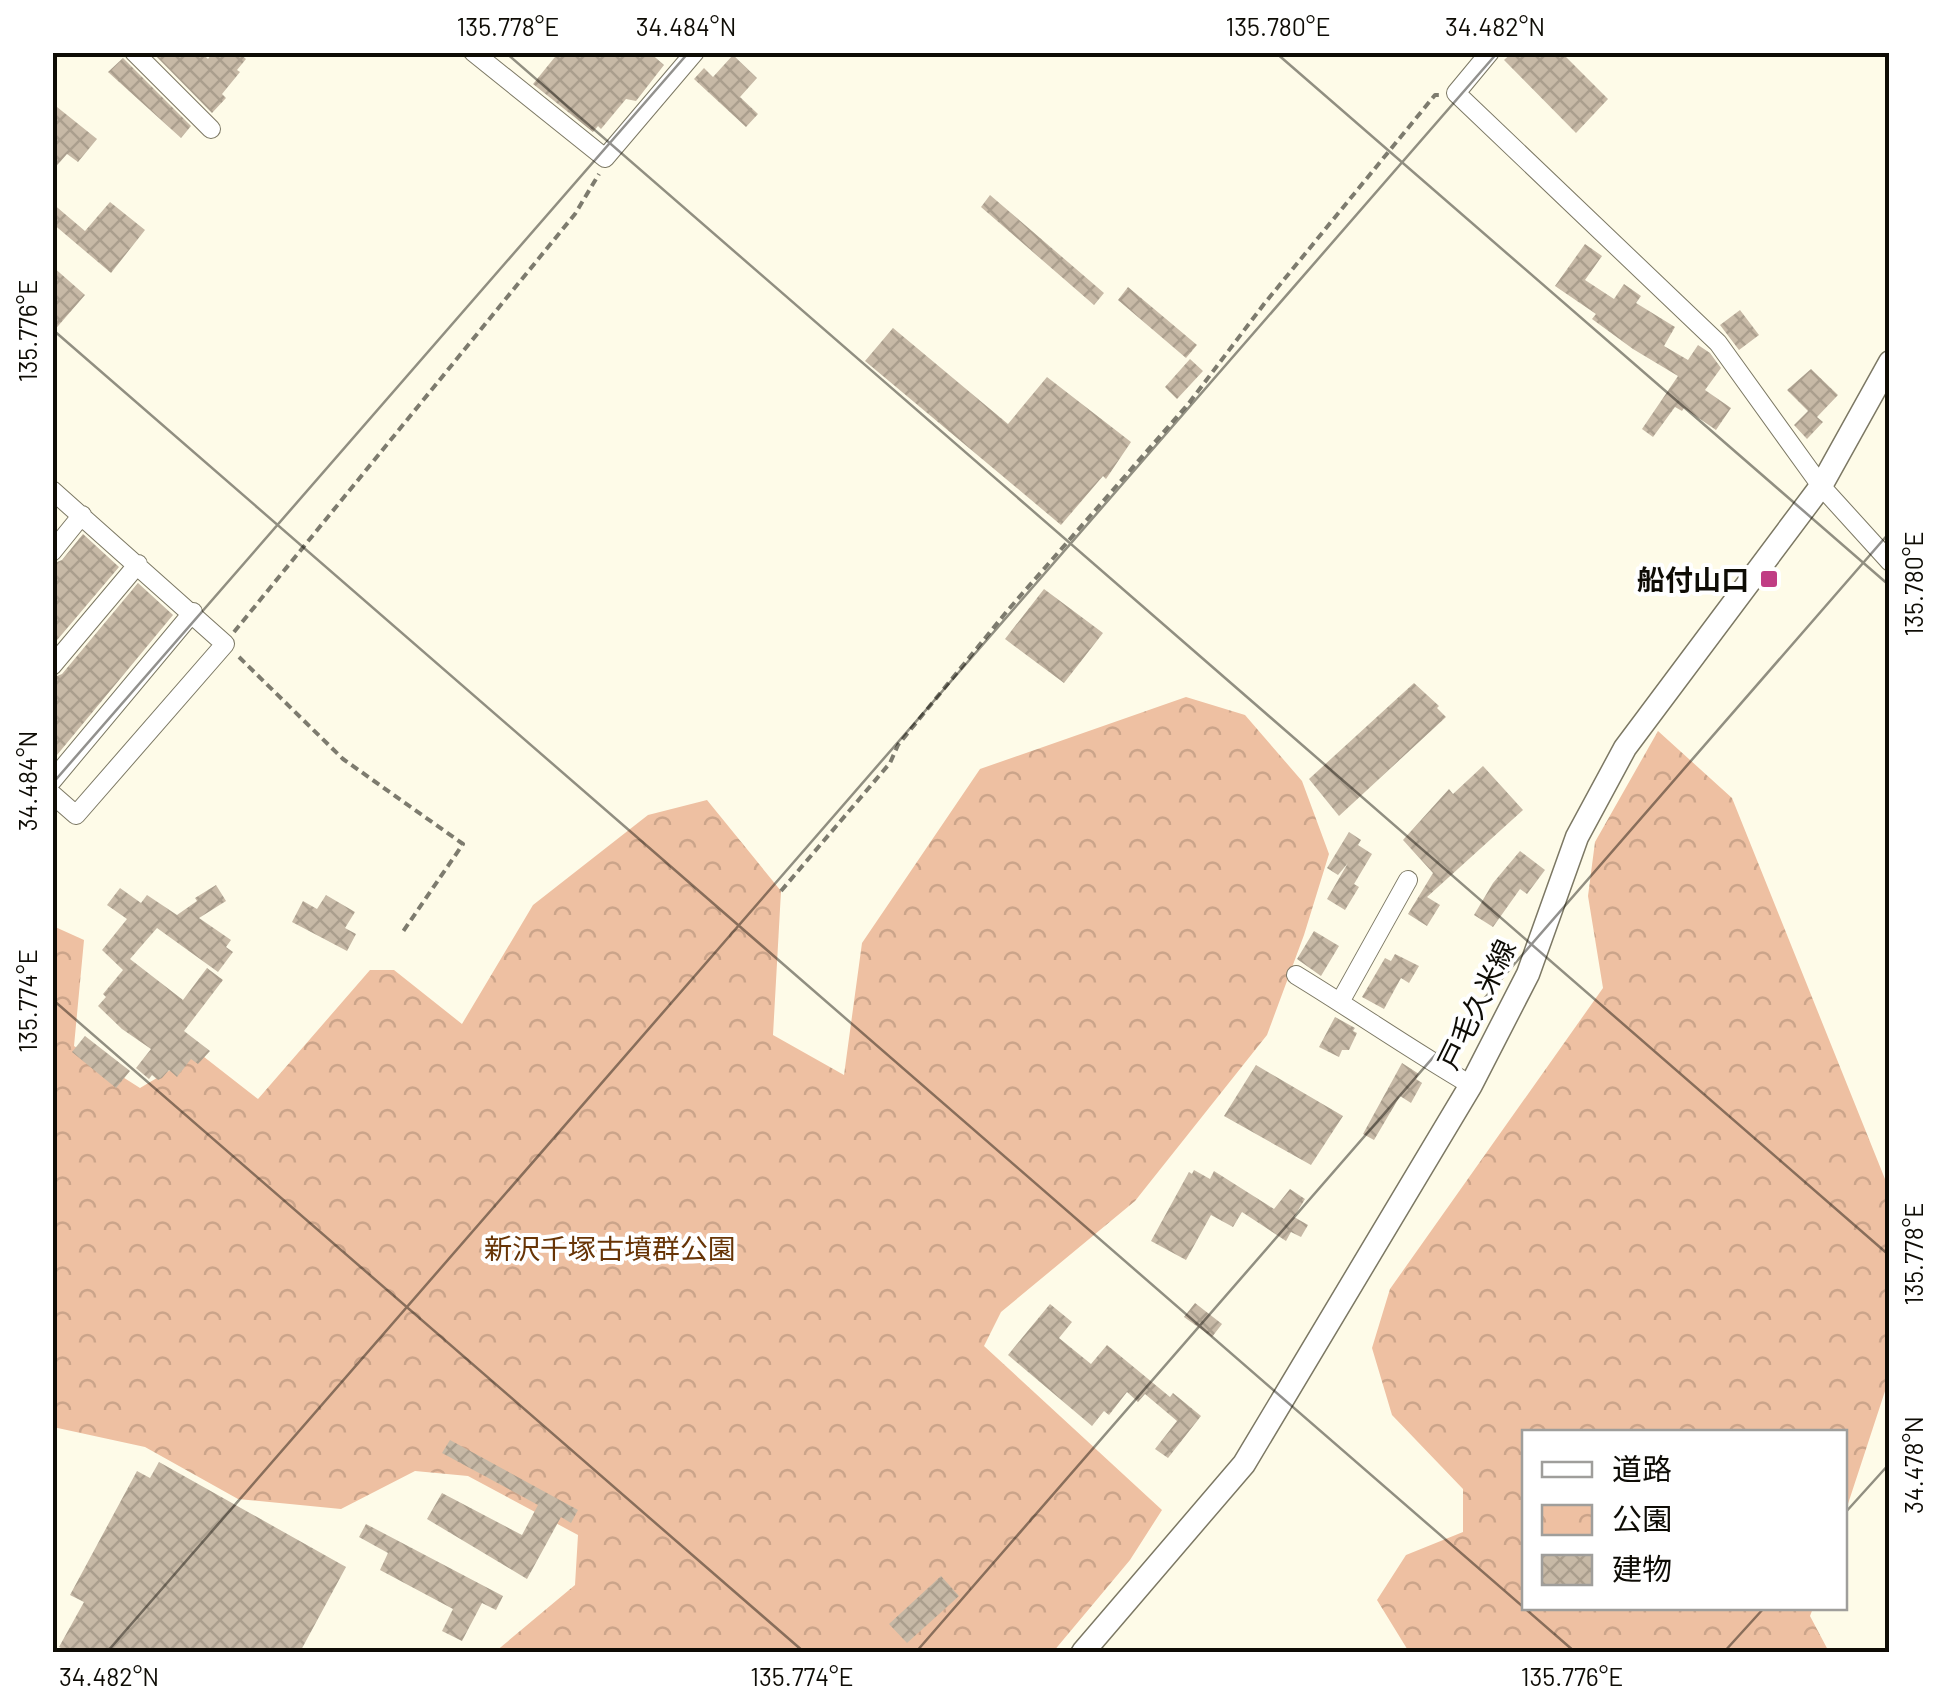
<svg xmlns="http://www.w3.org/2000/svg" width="1942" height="1705" font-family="Barlow,'Noto Sans JP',sans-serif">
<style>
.park{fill:url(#park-crowns)}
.building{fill:url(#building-cross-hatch)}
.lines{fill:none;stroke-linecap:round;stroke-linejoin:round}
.minor-casing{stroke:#7c7864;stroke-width:20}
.major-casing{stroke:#7c7864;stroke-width:25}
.path{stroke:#7d7b6e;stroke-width:4;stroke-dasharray:8 5;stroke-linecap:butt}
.minor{stroke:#fff;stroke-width:18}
.major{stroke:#fff;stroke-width:22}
.ticks{fill:none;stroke:#0e0c05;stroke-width:2.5;stroke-opacity:0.45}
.poi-dot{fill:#c03d84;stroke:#fff;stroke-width:4}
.labels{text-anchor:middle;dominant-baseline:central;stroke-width:8;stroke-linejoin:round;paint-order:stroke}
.poi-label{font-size:28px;font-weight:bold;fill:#0e0c05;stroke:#fff;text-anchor:end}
.street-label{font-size:28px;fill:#0e0c05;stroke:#fff}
.park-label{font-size:28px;fill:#673406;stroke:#fff}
.neatline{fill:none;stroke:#0e0c05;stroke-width:4}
.ticks-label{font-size:25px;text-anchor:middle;fill:#0e0c05}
</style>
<defs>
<pattern id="park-crowns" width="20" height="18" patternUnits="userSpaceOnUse" patternTransform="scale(2.5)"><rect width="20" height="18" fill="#eec0a2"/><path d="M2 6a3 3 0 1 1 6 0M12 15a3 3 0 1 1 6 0" fill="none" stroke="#cba48a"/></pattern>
<pattern id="building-cross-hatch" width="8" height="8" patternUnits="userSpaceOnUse" patternTransform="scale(2.5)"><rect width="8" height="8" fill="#c7b9a6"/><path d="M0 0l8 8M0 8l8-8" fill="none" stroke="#aa9e8d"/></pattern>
</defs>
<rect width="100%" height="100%" fill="#fefbe8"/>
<path class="park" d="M1186 697 1245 715 1302 781 1329 854 1304 935 1267 1035 1135 1201 1001 1312 984 1346 1162 1510 1130 1560 1053 1652H495L575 1585 578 1535 468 1476 415 1471 341 1509 238 1499 145 1447 53 1427V926L84 940 74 1046 140 1088 199 1053 258 1099 370 970H394L462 1024 533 905 648 815 707 800 781 891 773 1035 844 1075 862 943 980 769Z
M1658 731 1732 798 1889 1189V1379L1845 1513 1844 1432H1524V1608H1813L1810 1616 1829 1652H1409L1377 1600 1406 1555 1463 1532V1489L1392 1415 1372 1348 1390 1289 1603 988 1588 896 1595 842Z"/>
<path class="building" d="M152 52H201L208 59 213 52H238L246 59 237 70 240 72 222 94 226 98 212 113Z
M559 52H649L664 65 636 101 626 99 601 129 598 126 593 132 533 84Z
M1513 52H1561L1608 99 1576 133 1504 60Z
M733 55 757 78 740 97 758 114 746 127 694 79 704 68 713 77Z
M123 58 191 126 181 138 108 72Z
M52 103 97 139 78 162 67 154 52 171Z
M990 195 1104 293 1094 305 981 207Z
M110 202 145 230 111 273 52 223V203L85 231Z
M1585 244 1602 256 1585 280 1614 299 1624 284 1641 296 1636 303 1675 327 1664 346 1688 360 1698 345 1710 353 1721 368 1705 390 1731 408 1716 430 1684 408 1682 411 1675 407 1653 437 1642 429 1678 376 1633 349 1592 319 1596 314 1555 286Z
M52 266 85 295 52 333Z
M1128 287 1197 345 1186 358 1118 300Z
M1740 310 1759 335 1739 350 1720 325Z
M893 328 1008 424 1047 377 1131 442 1106 479 1103 476 1061 525 865 361Z
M1190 359 1203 371 1177 399 1165 387Z
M1811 369 1838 395 1817 417 1823 422 1807 439 1794 425 1808 411 1787 390Z
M83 534 119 567 52 646V564L62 560Z
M138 583 173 615 52 761V678L62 674Z
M1044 589 1103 633 1064 683 1005 639Z
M1414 683 1439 706 1437 708 1446 717 1339 816 1309 779Z
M1483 766 1523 810 1427 897 1440 905 1427 926 1408 914 1433 873 1403 840 1449 789 1453 794Z
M1349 832 1361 840 1358 845 1372 854 1354 884 1359 887 1345 910 1327 899 1348 863 1338 875 1327 868Z
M1520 851 1545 870 1527 894 1520 889 1493 927 1474 915 1493 883Z
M216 885 226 901 199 918 231 940 226 947 233 952 218 972 157 928 130 959 183 1000 207 968 223 980 184 1031 210 1051 198 1064 191 1059 177 1077 169 1070 162 1078 158 1080 152 1075 149 1079 136 1068 151 1049 122 1029 98 1006 106 997 103 994 123 970 102 950 127 919 107 905 120 888 141 903 147 895 177 915 197 901 195 898Z
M326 895 355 912 345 928 356 934 347 951 292 922 303 901 317 909Z
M1314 931 1339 946 1321 976 1297 959Z
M1395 954 1419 966 1409 983 1401 978 1384 1009 1362 997 1385 958 1391 961Z
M1335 1017 1355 1028 1353 1031 1357 1033 1349 1050H1342L1339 1057 1319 1047Z
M85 1036 130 1071 116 1088 72 1052Z
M1402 1063 1419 1074 1416 1079 1422 1083 1411 1103 1400 1096 1374 1140 1363 1134Z
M1256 1065 1343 1116 1311 1165 1224 1116Z
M1194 1170 1210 1179 1214 1171 1274 1209 1290 1189 1305 1199 1294 1217 1308 1225 1301 1237 1291 1232 1286 1241 1242 1212 1233 1227 1211 1215 1186 1260 1151 1241 1189 1172 1192 1174Z
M1195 1303 1222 1324 1212 1337 1184 1317Z
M1050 1304 1072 1322 1059 1338 1091 1364 1107 1345 1170 1397 1173 1393 1201 1416 1168 1458 1155 1449 1177 1421 1145 1394 1138 1402 1127 1392 1109 1415 1104 1411 1092 1426 1008 1355Z
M450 1440 578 1510 571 1523 561 1517 527 1579 427 1519 442 1493 522 1535 538 1505 442 1453Z
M159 1462 346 1567 300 1652H69L59 1647 84 1602 70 1595 137 1471 150 1478Z
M366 1524 503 1596 496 1610 482 1603 462 1641 442 1631 453 1609 380 1570 388 1553 359 1537Z
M941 1576 959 1596 907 1643 889 1624Z"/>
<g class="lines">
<g class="minor-casing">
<path id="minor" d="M134 52 211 129
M473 52 605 158 695 52
M1490 52 1456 93 1718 343 1821 486 1890 562
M52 490 225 644 76 815 52 794
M52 552 82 515
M52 666 138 564
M52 781 193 612
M1296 975C1355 1011 1411 1050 1471 1085
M1340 1002 1408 880"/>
</g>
<g class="major-casing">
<path id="major" d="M1083 1652 1244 1464 1471 1085 1528 974 1577 837 1625 748 1821 486 1890 362"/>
</g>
<path class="path" d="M234 632 575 214 599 174
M239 657 343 759 463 844 402 933
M781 891 890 763 898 745 1008 610 1189 403 1264 304 1435 95H1439"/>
<use href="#minor" class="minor"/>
<use href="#major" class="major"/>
</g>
<path class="ticks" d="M505 52 1890 1256M1275 52 1890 586M52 329 1575 1652M52 784 689 52M52 999 804 1652M1844 1514 1890 1463M107 1652 1498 52M916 1652 1890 532M1724 1652 1764 1608"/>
<rect class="poi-dot" x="1759" y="569" width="20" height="20" rx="5"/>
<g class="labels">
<g class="poi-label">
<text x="1749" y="579">船付山口</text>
</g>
<g class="street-label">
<text transform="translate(1476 1004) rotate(-64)">戸毛久米線</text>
</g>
<g class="park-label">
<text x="610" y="1248">新沢千塚古墳群公園</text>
</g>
</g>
<rect width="1942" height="1705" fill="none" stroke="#ffffff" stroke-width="110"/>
<rect x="1522" y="1430" width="325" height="180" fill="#ffffff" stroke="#9f9e9b" stroke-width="2.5"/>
<rect x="1542" y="1462" width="50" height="15" fill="#ffffff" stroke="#9f9e9b" stroke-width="2.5"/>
<text x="1612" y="1480" font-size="30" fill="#0e0c05">道路</text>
<rect x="1542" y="1505" width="50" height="30" fill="url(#park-crowns)" stroke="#9f9e9b" stroke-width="2.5"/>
<text x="1612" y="1530" font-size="30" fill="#0e0c05">公園</text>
<rect x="1542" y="1555" width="50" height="30" fill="url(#building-cross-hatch)" stroke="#9f9e9b" stroke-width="2.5"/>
<text x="1612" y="1580" font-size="30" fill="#0e0c05">建物</text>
<rect x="55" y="55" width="1832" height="1595" class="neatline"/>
<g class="ticks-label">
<text x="508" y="36">135.778°E</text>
<text x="686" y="36">34.484°N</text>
<text x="1278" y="36">135.780°E</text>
<text x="1495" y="36">34.482°N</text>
<text transform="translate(28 331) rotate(-90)" y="9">135.776°E</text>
<text transform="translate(1914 584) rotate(-90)" y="9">135.780°E</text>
<text transform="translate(28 781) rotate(-90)" y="9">34.484°N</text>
<text transform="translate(28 1001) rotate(-90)" y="9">135.774°E</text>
<text transform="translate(1914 1254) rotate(-90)" y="9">135.778°E</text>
<text transform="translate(1914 1465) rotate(-90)" y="9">34.478°N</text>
<text x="109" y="1686">34.482°N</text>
<text x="802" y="1686">135.774°E</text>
<text x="1572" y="1686">135.776°E</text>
</g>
</svg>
